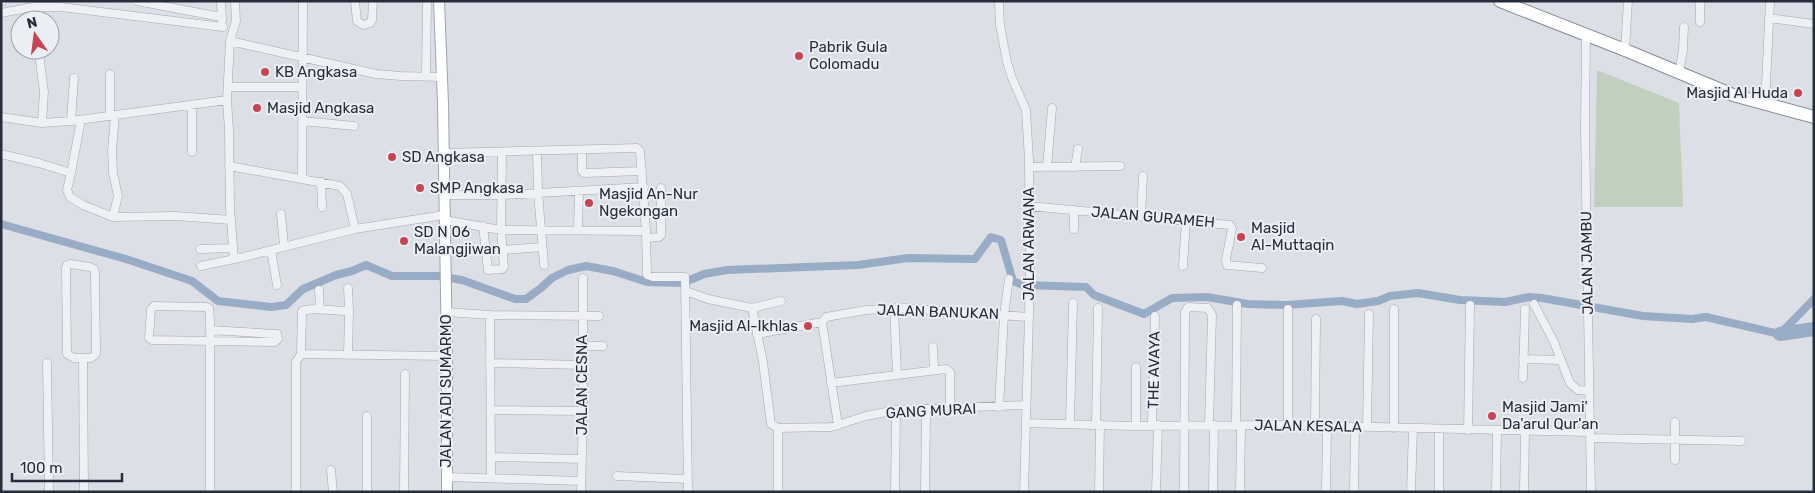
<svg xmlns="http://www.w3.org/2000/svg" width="1815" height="493" font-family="Rubik,sans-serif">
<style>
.green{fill:#c1cfbe}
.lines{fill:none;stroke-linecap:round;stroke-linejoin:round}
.canal{stroke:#98acc5;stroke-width:8}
.river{stroke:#98acc5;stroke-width:14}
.minor-casing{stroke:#a2a7b0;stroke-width:9}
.major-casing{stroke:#9ca3b1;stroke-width:12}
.highway-casing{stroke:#848c9c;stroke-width:14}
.minor{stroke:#eff0f4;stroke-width:8}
.major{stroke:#fff;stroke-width:10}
.highway{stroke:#fff;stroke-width:12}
.poi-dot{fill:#c84452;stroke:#ebeff4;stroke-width:2}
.labels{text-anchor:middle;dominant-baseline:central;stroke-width:4;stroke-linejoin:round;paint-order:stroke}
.poi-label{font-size:15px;fill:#272d3c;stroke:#ebeff4;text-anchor:start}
.street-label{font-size:15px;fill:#272d3c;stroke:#ebeff4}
</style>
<rect width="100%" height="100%" fill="#dce0e6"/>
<path class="green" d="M1597 70 1679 103 1683 207H1594Z"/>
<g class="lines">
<path class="canal" d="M1 224 126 259 192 281 218 301 271 307 286 305 303 289 336 275 352 271 366 265 392 276H438L462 280 515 299H526L541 288 552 278 568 270 586 266 613 271 647 282 683 283 704 274 727 270 858 265 908 258 975 259 991 237 1001 240 1013 281 1023 285 1086 287 1094 295 1144 314 1172 298 1207 297 1248 304 1286 305 1342 301 1357 304 1378 301 1390 296 1418 293 1460 300 1505 302 1529 297 1542 298 1643 316 1692 319 1706 317 1780 334 1814 299"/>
<path class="river" d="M1780 334 1814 329"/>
<g class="minor-casing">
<path id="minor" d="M1 1H2
M137 1 221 17
M221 1 222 21
M355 1 357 21 363 25 370 23 372 20 373 1
M999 1 1000 25 1007 62 1012 78 1026 110 1029 160 1030 279 1024 492
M1700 1V22
M1 13 33 7H61L223 27
M1769 18 1814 24
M1586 35 1585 129 1591 492
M230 41 376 74 401 76 441 77
M1625 50 1628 1
M39 54 44 92 42 123
M1679 74 1683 49 1684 27
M426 76 427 1
M228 87H302
M1765 105 1770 1
M192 106V152
M110 116V74
M1 117 42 123 71 121 227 100
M71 121 74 78
M302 121 354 126
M582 150V171L584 173 642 171
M537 152 538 192 544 265
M443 153 637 148 640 151 646 231
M1 154 39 163 71 173 67 190 70 197 83 205 113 217 176 216 231 220
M229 166 340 186 347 194 355 229
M1029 167 1120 166
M1047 167 1052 108
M1075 167 1078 149
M71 173 81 120
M302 179 303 1
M321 182 322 207
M444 195H502L644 187
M1029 206 1230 225 1232 229 1226 259 1227 265 1262 268
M281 214 284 246
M1141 216 1143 176
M113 217 118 196 113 173 112 150 115 116
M444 220 501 230 646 231 647 275 653 277H685L688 492
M483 226 488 270 502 269 504 267 501 230 502 152
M578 229 579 191
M1074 229V210
M646 238 659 237 661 235V188
M200 249 232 248
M271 250 277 285
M503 250 542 247
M234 259 230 208 229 131 227 100 230 41 236 21 235 1
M70 264 90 267 94 269 95 273 96 354 91 358H74L67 354 66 268 67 265Z
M201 266 244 257 355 229 444 215
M1183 266 1186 220
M348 288 349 311
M319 290 320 310
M686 291 708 299 752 308
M1534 304 1554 342 1570 383 1578 390 1589 391
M894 308 897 374
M1288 309V425
M446 312 490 315 599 316
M490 315 491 478
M822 322 826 317 866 310 905 308 1028 317
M822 322 838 425
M757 334 822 322
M583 346H603
M933 347 934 370
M301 354 447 356
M83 358 84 492
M1523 359 1560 360
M47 363 49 492
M491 363 583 365
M1136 367V425
M1523 378 1525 309
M831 383 946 369 950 372V409
M999 407 1004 315 1009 279
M491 410 583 411
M367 416V492
M1026 423 1131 426 1288 425 1590 432
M1070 423 1073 303
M1096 424 1098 308
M1152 424 1155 316
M1236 426 1237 305
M1315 427 1316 319
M1367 427 1369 314
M778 428 831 427 866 416 896 410 1026 405
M778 428 771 424 763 362 752 308 781 301
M778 428V492
M1394 428V309
M1468 430 1470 305
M1590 438 1741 441
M491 457 582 459
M1675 460V422
M331 470 333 492
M617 476 687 479
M447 477 581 481
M210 492V356C210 340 211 324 209 308L206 307 154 306 151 309 149 338 152 340 275 342 278 339 277 334H275L210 330
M296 492V362L301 354 302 311C315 306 335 312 349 311L348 355
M404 492 405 374
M581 492 583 411V278
M895 492 896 410
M925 492 926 413
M1099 492 1100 424
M1156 492 1158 425
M1184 492 1185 312 1188 307 1208 308 1212 315 1209 425
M1213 492 1214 425
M1240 492 1241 426
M1326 492 1327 427
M1354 492 1355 427
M1411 492 1413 428
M1439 492V429
M1496 492 1497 431
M1524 492 1525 431"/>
</g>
<g class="major-casing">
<path id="major" d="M439 1 443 104 447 356V492"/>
</g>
<g class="highway-casing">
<path id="highway" d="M1500 1 1625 50 1733 95 1814 117"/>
</g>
<use href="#minor" class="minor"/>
<use href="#major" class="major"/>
<use href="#highway" class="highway"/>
</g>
<g class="poi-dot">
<circle cx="799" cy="56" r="5"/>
<circle cx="265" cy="72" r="5"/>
<circle cx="1798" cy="93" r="5"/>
<circle cx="257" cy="108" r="5"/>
<circle cx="392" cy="157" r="5"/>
<circle cx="420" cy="188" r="5"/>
<circle cx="589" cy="203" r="5"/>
<circle cx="1241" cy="237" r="5"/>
<circle cx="404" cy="241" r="5"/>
<circle cx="808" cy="326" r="5"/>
<circle cx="1492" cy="416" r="5"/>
</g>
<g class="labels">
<g class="poi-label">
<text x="809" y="47">Pabrik Gula<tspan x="809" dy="17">Colomadu</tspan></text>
<text x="275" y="72">KB Angkasa</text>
<text x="1788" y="93" text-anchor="end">Masjid Al Huda</text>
<text x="267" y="108">Masjid Angkasa</text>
<text x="402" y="157">SD Angkasa</text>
<text x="430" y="188">SMP Angkasa</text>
<text x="599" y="194">Masjid An-Nur<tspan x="599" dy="17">Ngekongan</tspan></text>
<text x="1251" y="228">Masjid<tspan x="1251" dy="17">Al-Muttaqin</tspan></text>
<text x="414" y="232">SD N 06<tspan x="414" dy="17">Malangjiwan</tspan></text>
<text x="798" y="326" text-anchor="end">Masjid Al-Ikhlas</text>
<text x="1502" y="407">Masjid Jami'<tspan x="1502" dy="17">Da'arul Qur'an</tspan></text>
</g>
<g class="street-label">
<text transform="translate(1153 217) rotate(5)">JALAN GURAMEH</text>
<text transform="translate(1029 244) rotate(-90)">JALAN ARWANA</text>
<text transform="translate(1587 263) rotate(-91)">JALAN JAMBU</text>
<text transform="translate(938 312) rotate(2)">JALAN BANUKAN</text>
<text transform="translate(1154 370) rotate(-89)">THE AVAYA</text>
<text transform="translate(582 385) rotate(-90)">JALAN CESNA</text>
<text transform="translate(446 391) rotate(-90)">JALAN ADI SUMARMO</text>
<text transform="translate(931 411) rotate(-3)">GANG MURAI</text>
<text transform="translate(1308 426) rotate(1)">JALAN KESALA</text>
</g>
</g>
<rect width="1815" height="493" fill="none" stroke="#272d3c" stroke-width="5"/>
<g transform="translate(35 35) rotate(346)"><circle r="24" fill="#ebeff4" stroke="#9da1aa"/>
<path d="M0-4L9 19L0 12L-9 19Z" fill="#c84452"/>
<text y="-8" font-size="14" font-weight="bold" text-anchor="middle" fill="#272d3c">N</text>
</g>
<path d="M12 473v8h110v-8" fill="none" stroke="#272d3c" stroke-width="2.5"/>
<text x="20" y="473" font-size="15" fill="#272d3c" stroke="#ebeff4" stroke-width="4" paint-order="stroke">100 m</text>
</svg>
